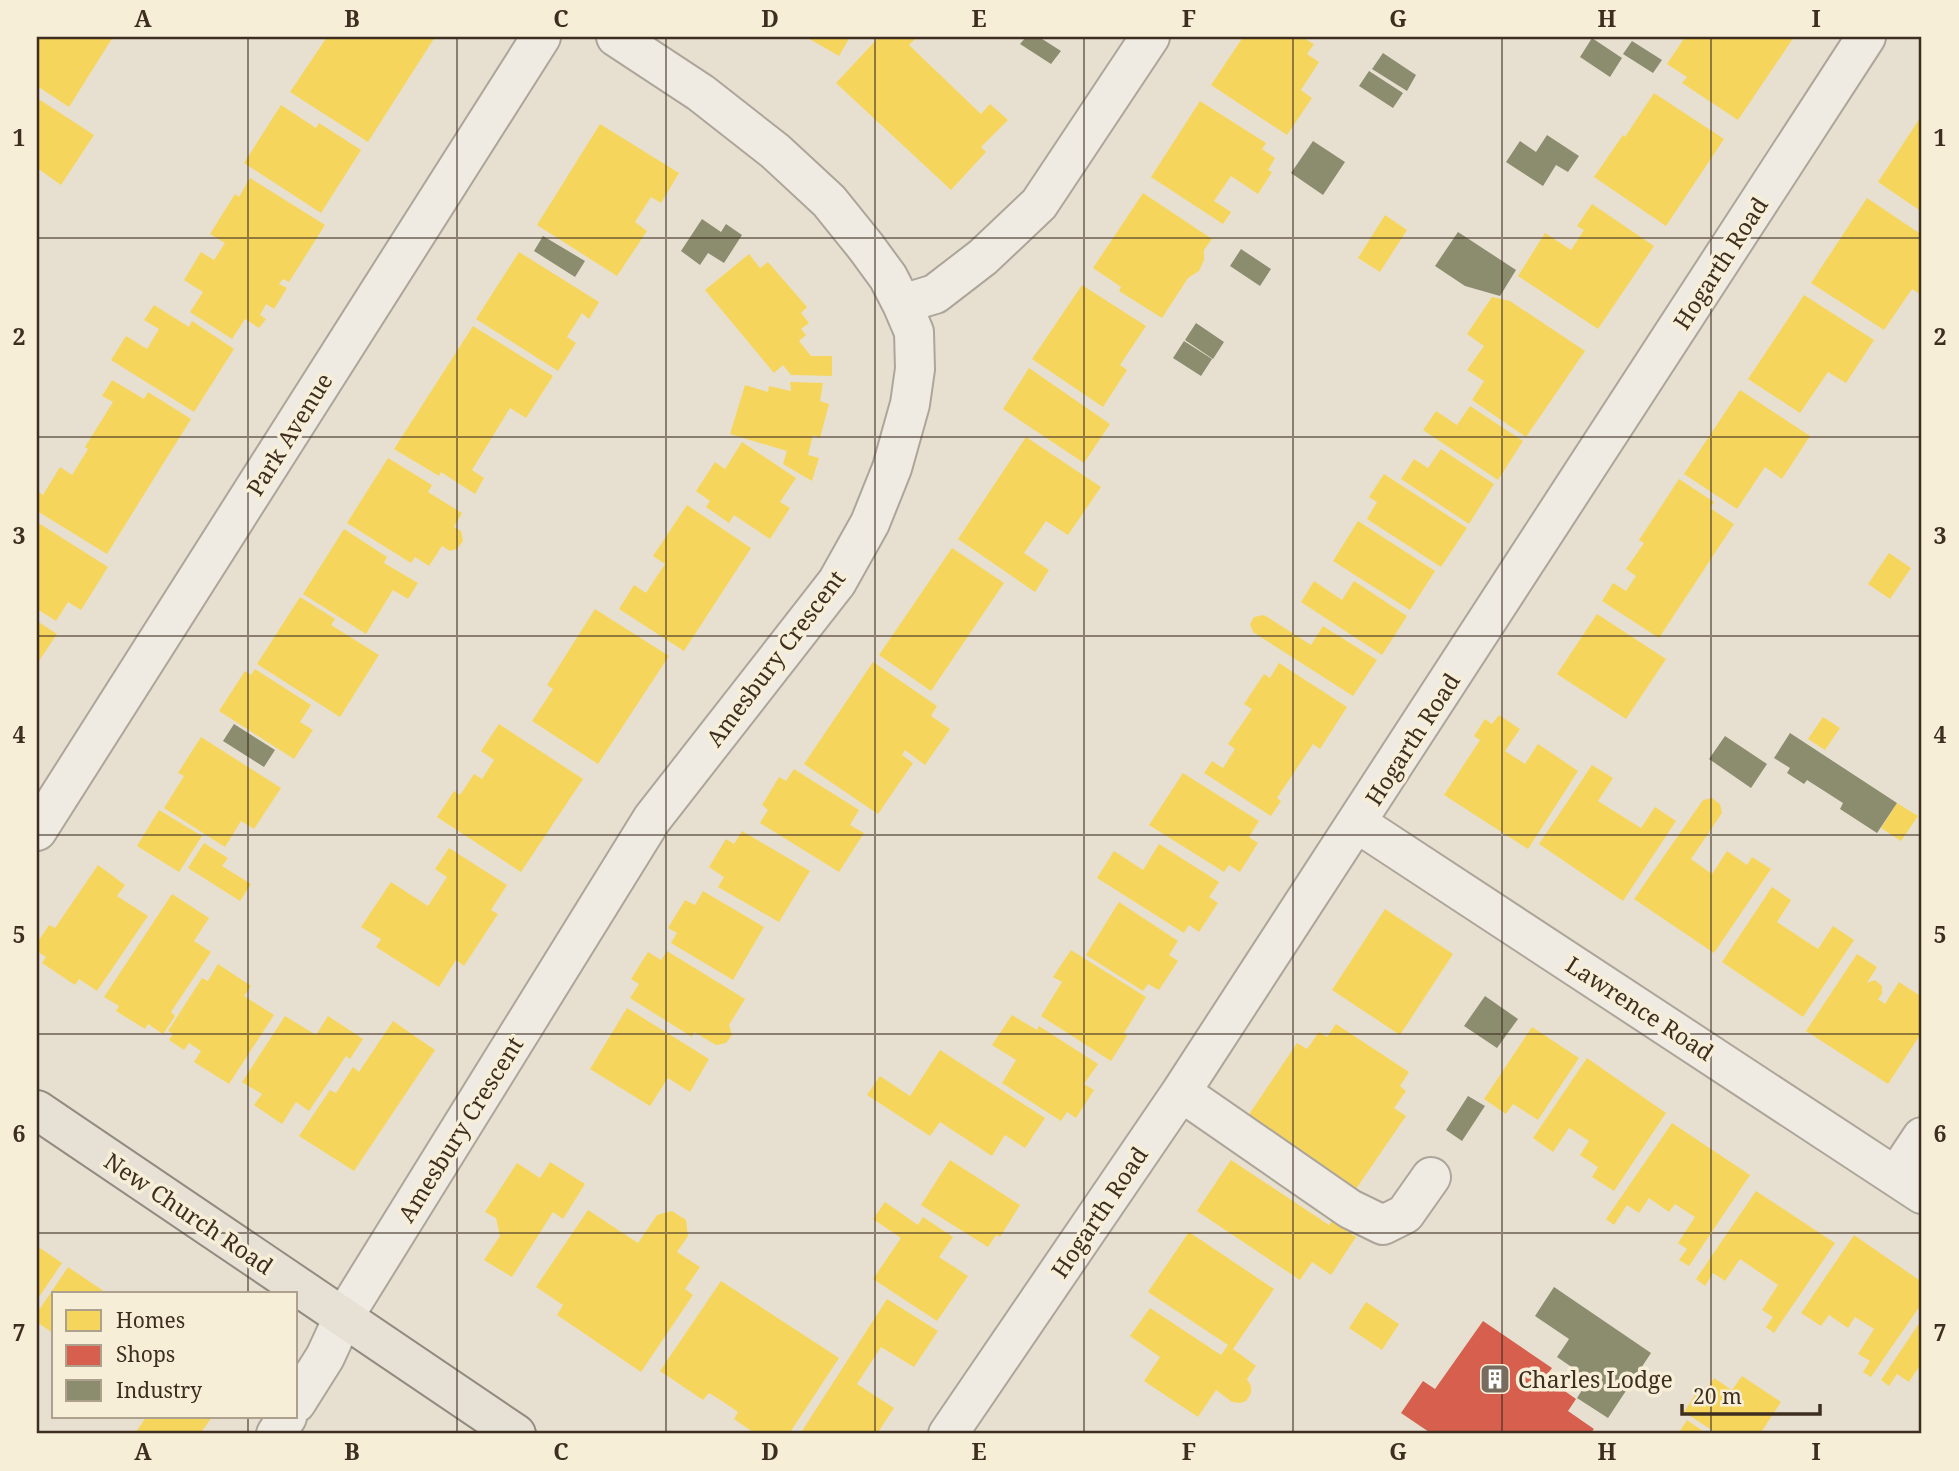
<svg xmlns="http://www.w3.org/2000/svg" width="1959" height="1471" font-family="'Noto Serif',serif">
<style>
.homes{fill:#f6d55c}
.shops{fill:#d6604d}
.industry{fill:#8c8c6e}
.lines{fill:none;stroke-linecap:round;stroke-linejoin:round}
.minor-casing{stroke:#ada599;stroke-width:42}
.major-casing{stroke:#928b80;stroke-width:42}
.minor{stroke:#efebe3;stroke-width:38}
.major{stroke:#e6e1d4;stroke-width:38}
.grid{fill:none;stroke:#3d2e20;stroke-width:2;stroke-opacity:0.55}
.labels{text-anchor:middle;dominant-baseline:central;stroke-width:7;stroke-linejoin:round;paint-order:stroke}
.street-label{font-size:23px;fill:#3d2e20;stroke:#f7eed8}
.poi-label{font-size:23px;fill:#3d2e20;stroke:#f7eed8;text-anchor:start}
.neatline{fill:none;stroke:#3d2e20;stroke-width:2.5}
.grid-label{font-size:23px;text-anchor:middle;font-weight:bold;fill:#3d2e20}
</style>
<rect width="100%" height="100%" fill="#e7e0d1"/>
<path class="homes" d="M37 37H113L69 107 37 86Z
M327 37H435L368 142 290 92Z
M806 37H850L839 56Z
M879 37H917L909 45 981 114 990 104 1008 120 981 147 986 152 951 190 836 83Z
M1243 37H1302L1314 44 1307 54 1319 62 1301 90 1312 98 1287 135 1211 85Z
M1685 37H1794L1738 120 1682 83 1687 77 1667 64Z
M1654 93 1724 139 1666 226 1594 177 1623 135 1625 137Z
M37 98 94 135 61 185 37 168Z
M1200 101 1266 143 1262 149 1275 158 1268 170 1272 172 1258 194 1231 176 1214 201 1231 212 1223 224 1151 177Z
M281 105 316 128 319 123 361 150 321 213 244 163Z
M1922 115V212L1878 182Z
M600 124 679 173 661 203 651 197 635 222 647 231 617 276 537 225Z
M250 178 325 225 289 282 283 279 279 284 287 288 274 309 266 304 260 315 266 319 259 328 245 319 232 339 190 312 203 292 184 280 201 252 214 260 225 243 210 234 235 194 239 197Z
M1143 193 1212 239 1204 250V260L1199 271 1188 278 1162 318 1119 291 1121 287 1093 268Z
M1867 198 1922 235V292L1920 294 1912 289 1884 330 1811 283Z
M1592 204 1654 246 1598 329 1518 276 1545 233 1571 250 1584 230 1577 226Z
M1385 215 1407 230 1380 272 1358 258Z
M519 252 599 302 589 319 582 313 567 337 576 343 558 371 476 319Z
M749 254 760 268 768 262 807 307 801 313 809 323 801 329 806 335 799 341 811 356H832V376L791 375 783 365 774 373 705 290Z
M1082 285 1146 326 1120 365 1127 370 1103 407 1032 359Z
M1804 295 1874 340 1846 383 1828 372 1800 413 1748 379Z
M1492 297 1510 301 1585 351 1526 437 1472 400 1484 381 1467 370 1484 346 1467 334Z
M154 305 189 327 192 321 234 349 194 412 111 360 126 336 147 349 159 329 144 320Z
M473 326 553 376 526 418 510 408 472 470 484 478 475 494 441 472 439 476 394 449Z
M1029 368 1110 424 1084 463 1003 409Z
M112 380 144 399 148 392 191 419 107 554 37 511V491L43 495 60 467 72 475 88 449 85 447 113 402 102 396Z
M790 382 823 383 820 401 829 404 820 438 813 435 808 455 819 458 812 481 783 464 787 451 730 434 745 385 768 392 769 386 791 391Z
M1740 390 1810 436 1782 479 1765 467 1737 509 1684 474Z
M1470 406 1523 441 1498 480 1423 430 1436 411 1457 425Z
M1026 437 1101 487 1068 535 1046 521 1024 553 1049 570 1035 592 958 539Z
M742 442 796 478 780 502 790 508 770 539 734 515 729 523 706 507 710 501 696 491 715 462 725 469Z
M1441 449 1494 484 1469 524 1401 479 1414 459 1428 468Z
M388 458 432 485 428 492 462 513 454 527 461 531 463 541 457 549 450 551 442 546 429 566 415 557 411 563 347 523Z
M1384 474 1467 528 1441 567 1367 519 1377 502 1369 497Z
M1679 479 1714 502 1710 508 1734 524 1659 638 1602 601 1613 583 1626 591 1636 576 1626 569 1644 543 1639 540Z
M687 505 751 548 684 651 619 609 634 585 646 593 665 564 653 556Z
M1358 521 1435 571 1410 610 1333 561Z
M37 522 108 567 81 610 68 602 56 621 37 609Z
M344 529 387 557 384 563 418 583 408 599 393 590 366 634 303 594Z
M952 548 1004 583 931 691 879 655Z
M1889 553 1911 568 1890 599 1868 584Z
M1314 581 1342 600 1354 581 1407 616 1382 655 1301 602Z
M300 597 335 619 331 625 379 655 340 717 257 664Z
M595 609 669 656 598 764 532 721 553 689 547 685Z
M1597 614 1666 659 1626 719 1557 674Z
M1264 615 1311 645 1323 626 1377 660 1353 696 1253 632 1250 624 1254 617Z
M37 621 57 634 37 664Z
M873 662 937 706 931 716 950 729 925 765 905 750 902 755 913 763 878 814 804 764Z
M1279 663 1347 707 1320 749 1313 744 1277 798 1281 801 1271 816 1204 773 1212 761 1223 768 1235 749 1228 744 1252 709 1244 704 1264 674 1270 678Z
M255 669 311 705 300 722 313 730 294 759 219 711 245 671 251 675Z
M1499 715 1520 729 1505 751 1525 764 1538 744 1578 771 1528 849 1444 795 1480 740 1474 736 1485 719 1492 724Z
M1823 717 1840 728 1825 750 1808 739Z
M499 724 583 779 521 872 437 817 454 791 460 795 474 774 482 779 494 760 481 751Z
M201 737 281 788 254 829 241 821 225 847 164 808 184 776 178 773Z
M1592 765 1613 778 1598 801 1641 828 1655 807 1676 821 1623 901 1539 844Z
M794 769 859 810 850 825 864 833 839 872 760 823 768 810 762 805 779 777 786 781Z
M1183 773 1259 821 1249 837 1258 843 1240 872 1229 865 1224 872 1149 825Z
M1712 798 1720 804 1722 813 1691 859 1712 874 1727 851 1747 865 1752 857 1771 869 1714 953 1634 899 1703 800Z
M1897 803 1918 816 1901 841 1881 828Z
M159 810 202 836 179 872 137 846Z
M742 831 810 871 779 922 718 887 724 877 709 867 726 839 734 844Z
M204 843 228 858 222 866 251 884 240 901 188 868Z
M1159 844 1219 882 1209 897 1218 903 1199 932 1189 925 1184 933 1097 878 1114 851 1143 870Z
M449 848 507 885 491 910 498 914 464 966 456 960 439 987 376 947 381 939 361 927 391 882 428 906 447 877 435 869Z
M98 865 125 885 117 896 148 916 97 991 79 979 75 985 42 963 46 957 37 951V943L49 925 55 928Z
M1772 887 1791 900 1777 922 1818 949 1833 926 1854 940 1803 1017 1722 962Z
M703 891 764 927 733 980 671 943 677 933 668 928 685 900 695 905Z
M172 894 209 918 194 941 211 952 171 1012 175 1016 163 1034 148 1024 145 1029 116 1011 119 1006 104 997Z
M1119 902 1178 941 1169 955 1178 961 1159 990 1148 984 1143 991 1086 955Z
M1385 909 1453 954 1400 1035 1332 990Z
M1071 950 1146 997 1124 1033 1127 1036 1111 1061 1041 1016 1062 982 1053 977Z
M667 951 745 999 729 1025 732 1035 726 1043 716 1045 694 1032 692 1037 630 998 639 984 631 979 648 952 661 960Z
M1857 954 1877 967 1867 983 1875 980 1882 986V994L1878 999 1885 1004 1899 982 1922 997V1032L1888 1084 1806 1031Z
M218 964 251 986 244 996 274 1015 229 1084 194 1062 201 1051 189 1043 184 1050 169 1040 173 1034 168 1031 202 978 208 981Z
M627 1008 709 1059 690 1092 668 1078 650 1106 590 1069Z
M1012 1015 1037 1030 1039 1026 1098 1064 1084 1084 1094 1090 1076 1118 1067 1112 1061 1121 1002 1083 1016 1060 992 1045Z
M285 1016 316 1035 328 1016 363 1039 350 1059 346 1056 309 1111 296 1102 282 1124 254 1105 262 1094 242 1082Z
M393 1021 435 1050 354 1171 299 1136 330 1090 336 1093 353 1067 359 1072Z
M1336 1024 1409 1072 1400 1086 1406 1091 1394 1108 1406 1116 1356 1189 1248 1116 1297 1043 1307 1049 1319 1032 1327 1037Z
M1532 1027 1579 1058 1538 1120 1513 1104 1506 1114 1484 1099Z
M940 1050 1045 1118 1025 1148 1005 1135 992 1156 940 1122 930 1136 867 1095 880 1076 910 1096Z
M1587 1058 1666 1113 1614 1191 1592 1177 1598 1167 1580 1155 1589 1141 1569 1128 1553 1152 1533 1138Z
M1672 1123 1750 1175 1689 1266 1679 1260 1687 1249 1678 1243 1695 1217 1675 1204 1669 1212 1649 1198 1639 1213 1627 1205 1614 1225 1606 1219Z
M950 1160 1020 1205 1000 1237 996 1235 988 1247 921 1205Z
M1231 1160 1329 1225 1332 1221 1356 1237 1331 1275 1312 1262 1300 1280 1197 1211Z
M550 1162 585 1184 563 1219 553 1212 512 1277 484 1260 500 1236 496 1218 485 1212 517 1163 540 1178Z
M1756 1191 1835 1243 1774 1333 1766 1327 1773 1317 1762 1310 1778 1285 1740 1259 1725 1281 1713 1273 1705 1286 1696 1279Z
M885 1202 918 1225 923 1217 953 1237 939 1257 968 1276 937 1321 873 1279 901 1238 873 1219Z
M588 1210 638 1243 657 1215 672 1211 686 1220 688 1236 677 1252 700 1267 685 1289 693 1295 641 1372 557 1315 563 1305 536 1287Z
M1189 1232 1274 1289 1233 1349 1256 1366 1247 1379 1251 1386V1393L1246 1401 1240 1403 1232 1402 1216 1390 1198 1417 1144 1381 1160 1357 1130 1336 1150 1308 1221 1355 1228 1345 1148 1292Z
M1854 1235 1922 1282V1303L1871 1377 1863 1372 1870 1361 1858 1354 1874 1329 1855 1317 1848 1328 1829 1315 1821 1326 1801 1313Z
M37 1246 62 1263 37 1300Z
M68 1267 108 1294H54V1334L37 1322V1313Z
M721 1281 839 1358 789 1434H756L734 1419 738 1412 725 1403 709 1393 703 1400 660 1371Z
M887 1299 938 1331 914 1367 881 1347 857 1384 894 1408 877 1434H800Z
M1366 1302 1399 1324 1382 1350 1349 1328Z
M1922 1319V1362L1909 1382 1897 1374 1889 1386 1881 1380Z
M1742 1376 1781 1402 1760 1434H1718L1684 1412 1700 1387 1706 1391 1714 1378 1732 1390Z
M146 1417H212L200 1434H140L136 1432Z
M1687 1420 1707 1434H1678Z"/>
<path class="shops" d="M1483 1321 1552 1368 1545 1377 1576 1399 1568 1411 1594 1429 1590 1434H1432L1401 1413 1423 1381 1435 1389Z"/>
<path class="industry" d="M1026 37H1039L1061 51 1051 64 1020 44Z
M1592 38 1622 58 1610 77 1580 57Z
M1632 41 1662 60 1653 73 1623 54Z
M1383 53 1416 75 1407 91 1372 69Z
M1369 71 1403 93 1393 108 1359 86Z
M1547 135 1579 156 1568 172 1556 165 1543 186 1506 162 1520 141 1536 152Z
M1313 141 1345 162 1323 195 1291 173Z
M702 219 721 232 726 224 742 235 724 263 708 253 700 265 681 251Z
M1458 232 1516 270 1500 296 1465 286 1435 266Z
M543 236 585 261 575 277 534 251Z
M1241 249 1271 269 1260 286 1230 266Z
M1196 323 1224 342 1213 359 1185 340Z
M1184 341 1212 359 1201 376 1173 358Z
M234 724 275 750 264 767 223 741Z
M1790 733 1897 803 1877 833 1840 809 1843 803 1807 780 1804 784 1787 773 1790 768 1774 758Z
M1725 736 1767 764 1751 788 1709 759Z
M1485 996 1518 1019 1497 1048 1464 1026Z
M1468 1096 1485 1106 1462 1141 1446 1130Z
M1554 1287 1651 1353 1608 1418 1577 1398 1589 1379 1557 1357 1569 1339 1535 1316Z"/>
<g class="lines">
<g class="minor-casing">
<path id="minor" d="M902 304 935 294 983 257 1039 204 1150 37
M1357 823 1922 1194
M37 831 541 37
M1181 1092 1350 1209 1383 1225 1405 1214 1431 1177
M1896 1176 1922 1137
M296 1403 325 1357 343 1318 652 819 837 582 870 523 892 468 910 404 915 369 914 332 902 304 888 277 866 247 829 201 775 151 701 93 616 37
M276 1434 287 1417
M948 1434 1181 1092 1866 37"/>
</g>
<g class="major-casing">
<path id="major" d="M37 1110 516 1434"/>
</g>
<use href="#minor" class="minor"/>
<use href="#major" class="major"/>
</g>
<path class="grid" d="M248 37V1294M457 37V1434M666 37V1434M875 37V1434M1084 37V1434M1293 37V1434M1502 37V1434M1711 37V1434M37 238H1922M37 437H1922M37 636H1922M37 835H1922M37 1034H1922M37 1233H1922M248 1417V1434"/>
<defs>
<g id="building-square" transform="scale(1.575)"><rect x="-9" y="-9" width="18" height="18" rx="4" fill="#786c5e" stroke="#f7eed8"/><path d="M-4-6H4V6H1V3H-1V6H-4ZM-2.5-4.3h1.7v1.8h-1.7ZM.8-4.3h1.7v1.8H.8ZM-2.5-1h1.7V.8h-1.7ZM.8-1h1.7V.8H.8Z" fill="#fff"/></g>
</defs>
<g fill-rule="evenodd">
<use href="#building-square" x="1495" y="1379"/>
</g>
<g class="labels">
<g class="street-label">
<text transform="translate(1720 263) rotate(-57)">Hogarth Road</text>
<text transform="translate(289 434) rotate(-58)">Park Avenue</text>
<text transform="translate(775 658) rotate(-53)">Amesbury Crescent</text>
<text transform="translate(1412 739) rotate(-57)">Hogarth Road</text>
<text transform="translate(1640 1008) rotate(33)">Lawrence Road</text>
<text transform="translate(460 1129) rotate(-58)">Amesbury Crescent</text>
<text transform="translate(1099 1212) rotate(-56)">Hogarth Road</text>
<text transform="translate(189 1213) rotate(34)">New Church Road</text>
</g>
<g class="poi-label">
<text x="1518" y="1379">Charles Lodge</text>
</g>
</g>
<rect width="1959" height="1471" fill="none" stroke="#f7eed8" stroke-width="77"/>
<rect x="52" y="1292" width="245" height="126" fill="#f7eed8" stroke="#ada18e" stroke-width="2"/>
<rect x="66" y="1310" width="35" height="21" fill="#f6d55c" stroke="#ada18e" stroke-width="2"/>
<text x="116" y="1328" font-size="21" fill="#3d2e20">Homes</text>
<rect x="66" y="1345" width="35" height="21" fill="#d6604d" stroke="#ada18e" stroke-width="2"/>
<text x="116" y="1362" font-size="21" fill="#3d2e20">Shops</text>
<rect x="66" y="1380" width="35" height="21" fill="#8c8c6e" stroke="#ada18e" stroke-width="2"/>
<text x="116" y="1398" font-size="21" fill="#3d2e20">Industry</text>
<path d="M1682 1404v10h138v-10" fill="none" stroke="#3d2e20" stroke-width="3.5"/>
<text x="1693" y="1404" font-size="21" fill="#3d2e20" stroke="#f7eed8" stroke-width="5" paint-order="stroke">20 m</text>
<rect x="38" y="38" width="1882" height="1394" class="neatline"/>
<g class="grid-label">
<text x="143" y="27">A</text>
<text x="352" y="27">B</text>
<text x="561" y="27">C</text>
<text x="770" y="27">D</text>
<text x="979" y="27">E</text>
<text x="1189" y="27">F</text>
<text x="1398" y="27">G</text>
<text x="1607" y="27">H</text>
<text x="1816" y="27">I</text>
<text x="19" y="146">1</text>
<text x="1940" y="146">1</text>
<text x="19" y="345">2</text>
<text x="1940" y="345">2</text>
<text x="19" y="544">3</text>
<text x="1940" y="544">3</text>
<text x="19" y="743">4</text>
<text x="1940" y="743">4</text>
<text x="19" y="943">5</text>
<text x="1940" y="943">5</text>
<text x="19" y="1142">6</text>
<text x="1940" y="1142">6</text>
<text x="19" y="1341">7</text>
<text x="1940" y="1341">7</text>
<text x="143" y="1460">A</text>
<text x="352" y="1460">B</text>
<text x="561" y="1460">C</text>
<text x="770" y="1460">D</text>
<text x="979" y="1460">E</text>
<text x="1189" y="1460">F</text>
<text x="1398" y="1460">G</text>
<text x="1607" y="1460">H</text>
<text x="1816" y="1460">I</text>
</g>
</svg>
